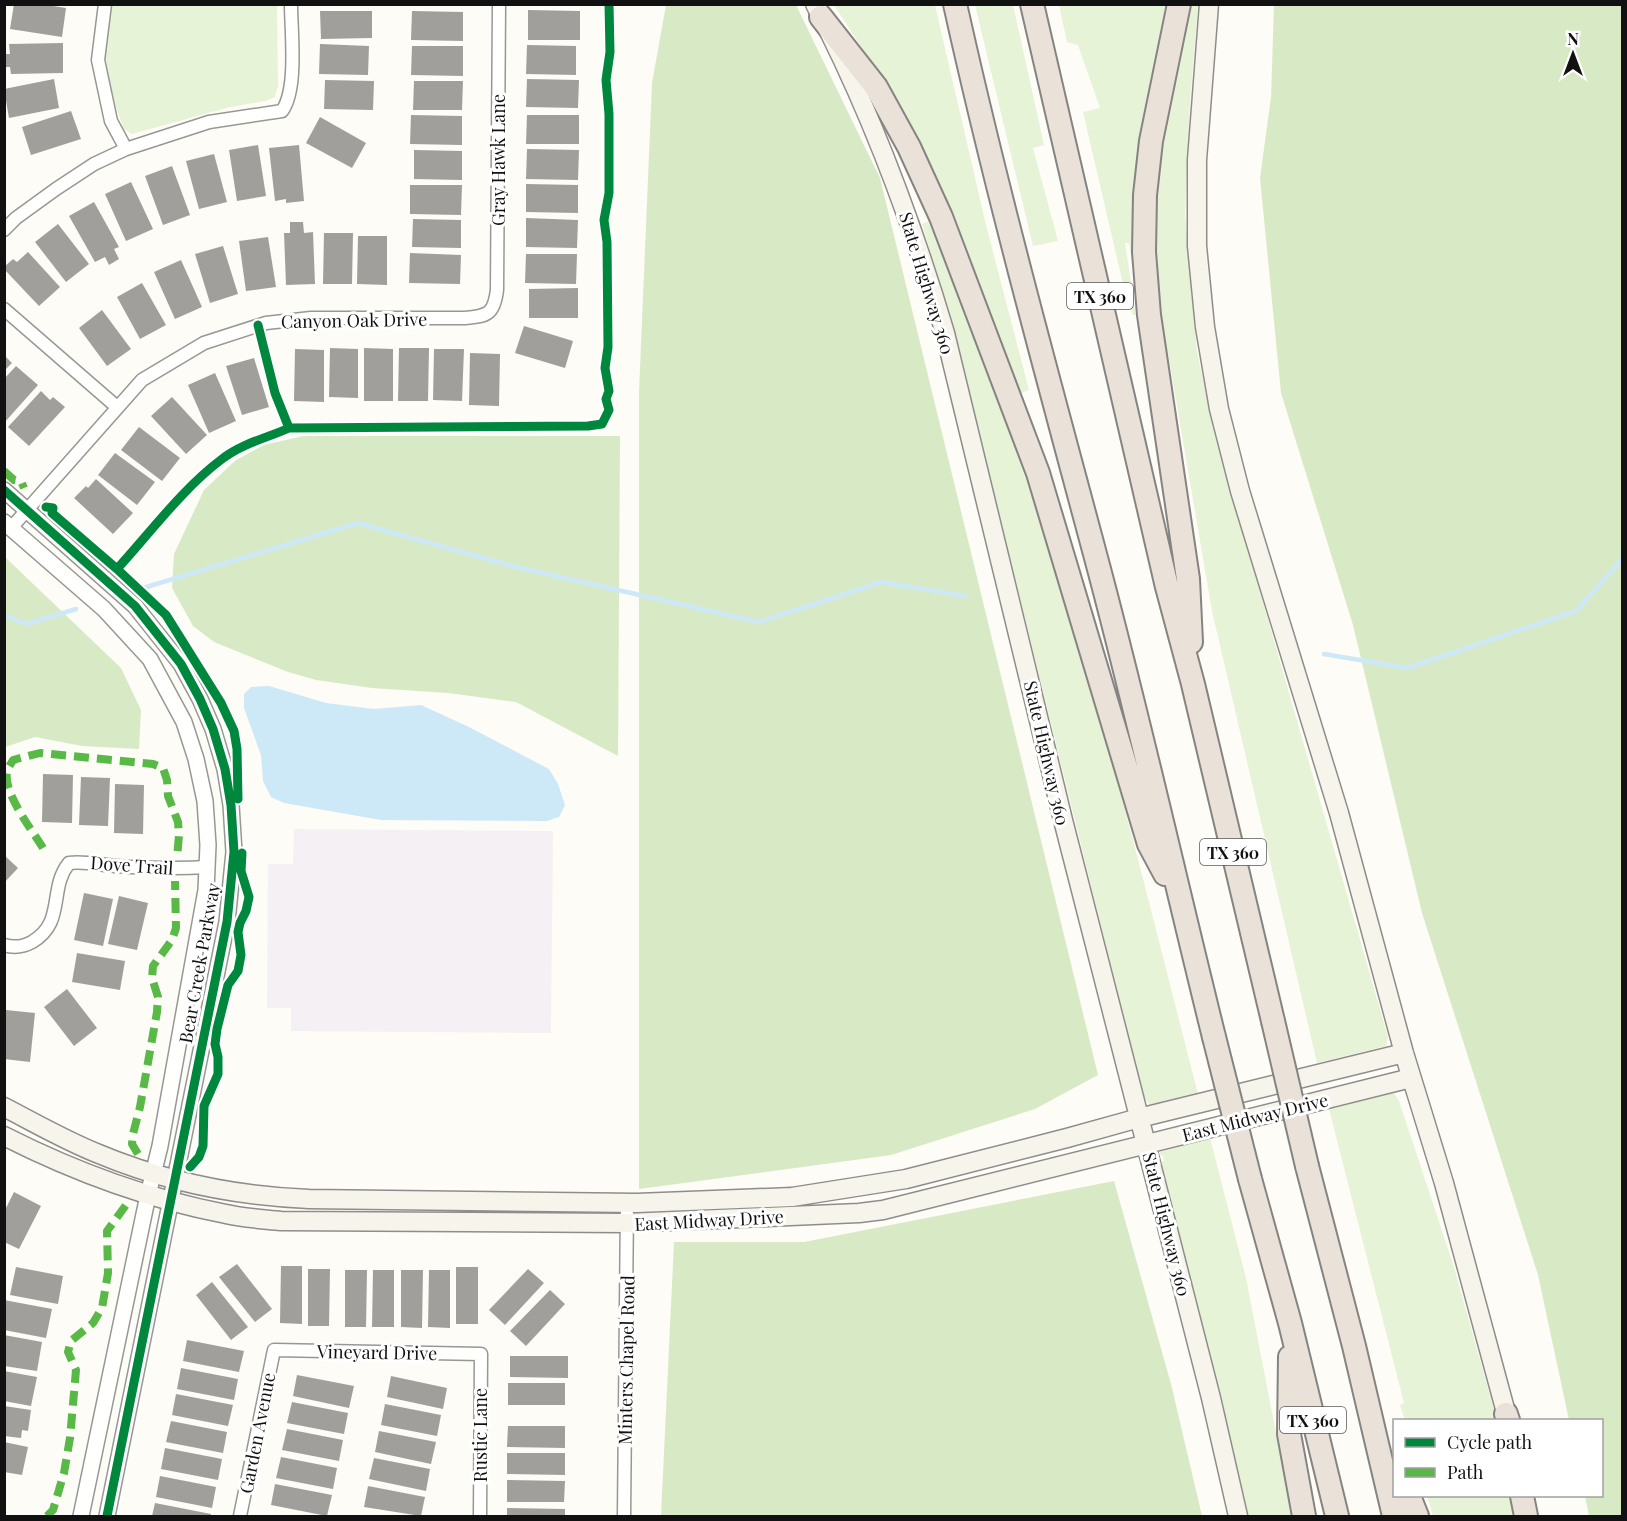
<svg xmlns="http://www.w3.org/2000/svg" width="1627" height="1521" font-family="'Playfair Display',serif">
<style>
.industrial{fill:#f5f0f3}
.green{fill:#e7f3d7}
.forest{fill:#d8eac5}
.water{fill:#cde8f7}
.lines{fill:none;stroke-linecap:round;stroke-linejoin:round}
.stream{stroke:#cde8f7;stroke-width:4.5}
.building{fill:#a19f9c}
.minor-casing{stroke:#979795;stroke-width:15}
.tertiary-casing{stroke:#979795;stroke-width:18}
.secondary-casing{stroke:#8e8d8b;stroke-width:21}
.motorway-casing{stroke:#858482;stroke-width:26}
.minor{stroke:#fffffe;stroke-width:12}
.tertiary{stroke:#fffffe;stroke-width:15}
.secondary{stroke:#f6f4eb;stroke-width:18}
.motorway{stroke:#eae1d8;stroke-width:22}
.motorway-bridge-casing{stroke:#858482;stroke-width:26;stroke-linecap:butt}
.motorway-bridge{stroke:#eae1d8;stroke-width:22}
.quiet{stroke:#58b947;stroke-width:8;stroke-dasharray:15 8;stroke-linecap:butt}
.cycleway-casing{stroke:#fff;stroke-width:13}
.cycleway{stroke:#00873e;stroke-width:9}
.labels{text-anchor:middle;dominant-baseline:central;stroke-width:6;stroke-linejoin:round;paint-order:stroke}
.shield{fill:#fff;stroke:#585858;stroke-width:1.5}
.shield-label{font-size:16px;font-weight:bold;fill:#111}
.street-label{font-size:18px;fill:#111;stroke:#fff}
</style>
<rect width="100%" height="100%" fill="#fdfcf7"/>
<path class="industrial" d="M294 829 553 831 551 1033 291 1031V1008H267L268 864H293Z"/>
<path class="green" d="M111 5H277L278 85 275 97 265 101 230 107 132 134 124 129 116 107 103 59Z
M834 5H935L986 225 1029 390 1016 395 913 141 873 65Z
M975 5H1013L1044 145 1033 148 1058 241 1033 246Z
M1059 5H1171L1138 277 1134 276 1129 243H1125L1136 315H1133L1127 301 1083 112 1100 108 1078 45 1067 42Z
M1186 5H1198L1190 102 1185 215 1197 352 1218 446 1388 1037 1386 1046 1317 1063 1212 611 1168 353 1163 350 1152 239 1154 188Z
M932 220C971 321 1013 422 1045 526 1103 713 1149 904 1198 1094L1150 1105 1143 1095 950 316 922 224Z
M1394 1093 1399 1101 1453 1264 1497 1420H1405L1400 1405 1404 1403 1329 1109Z
M1210 1138 1246 1278 1292 1516H1248L1162 1170 1161 1163 1164 1160 1163 1156 1159 1154 1161 1152Z
M1427 1496H1512L1517 1516H1433Z"/>
<path class="forest" d="M666 5H796L880 178 1098 1075 1035 1109 891 1155 639 1189V392L652 83Z
M1274 5H1622V1516H1589L1585 1496H1602V1420H1569L1538 1275 1422 913 1353 625 1281 393 1260 178 1271 97Z
M303 436H620L618 756 516 702 448 693 372 688 316 680 288 672 214 642 193 626 172 588 174 554 204 490 236 460 264 445Z
M5 557 121 668 141 710 139 749 82 746 35 737 5 747Z
M1114 1181 1171 1384 1202 1516H661L674 1242H804Z"/>
<path class="water" d="M269 686 326 703 374 709 421 705 469 727 549 769 558 784 565 805 559 817 547 821 381 820 284 803 271 797 263 781 261 755 244 708V694L251 687Z"/>
<g class="lines">
<path class="stream" d="M143 588 358 523 516 567 759 622 881 582 965 596
M4 615 27 624 76 609
M1324 654 1407 668 1576 611 1622 559"/>
</g>
<path class="building" d="M14 4H41L66 8 62 37 10 29Z
M528 10 580 11V40H528Z
M320 11H372V38L321 39Z
M412 11 463 12V41L411 40Z
M63 43V73L11 74 10 67H4V54H10L9 44Z
M320 44 369 46 368 75 319 74Z
M527 45 576 46V75L526 74Z
M412 46H463V76L411 75Z
M54 79 59 108 9 118 4 89Z
M527 79 579 80 578 108 526 107Z
M325 80 374 81 373 110 324 109Z
M414 81H463L462 110H413Z
M71 111 81 139 31 155 22 127Z
M411 115 462 116V145L410 144Z
M527 115H579V144H526Z
M320 117 366 143 352 168 306 143Z
M258 145 266 196 237 201 229 150Z
M299 145 304 201 286 203V199L275 201 269 148Z
M527 149 579 150 578 180 526 179Z
M414 150 462 151V180L414 179Z
M214 154 227 202 199 209 186 161Z
M172 166 190 215 163 225 145 176Z
M131 182 153 229 126 241 105 194Z
M526 184 578 185V213L526 212Z
M410 185H462L461 215 410 214Z
M94 202 119 247 114 249 119 259 109 265 105 257 95 262 69 216Z
M526 218 578 220 577 248 526 247Z
M413 219 461 220V248L412 247Z
M290 222H303L304 233 313 232 315 284 286 285 284 233H290Z
M58 224 89 264 66 282 35 242Z
M324 233H353L352 284H323Z
M358 236H387V285L357 284Z
M268 237 276 287 246 291 239 241Z
M223 246 238 294 210 303 195 254Z
M28 252 60 287 39 306 4 269V267L13 259 17 262Z
M410 253 461 255 460 284 409 283Z
M526 254H577L576 284 525 283Z
M181 260 202 307 175 319 154 272Z
M142 283 166 325 140 339 117 297Z
M578 288V318H529V289Z
M102 310 131 349 107 366 79 328Z
M524 326 573 341 565 368 515 353Z
M330 348 358 349V398L329 397Z
M364 348 393 349V401H364Z
M399 348H429L428 401H398Z
M295 349 324 350V402L294 401Z
M434 349H464L462 401 433 400Z
M470 353 500 354 499 406 469 405Z
M4 355 12 363 4 371Z
M254 358 269 407 242 415 226 366Z
M16 366 38 385 4 423V379Z
M215 373 236 421 209 433 188 385Z
M41 391 50 400 53 397 65 407 29 446 8 427Z
M172 397 207 435 186 454 151 416Z
M139 427 180 458 162 481 121 450Z
M115 453 155 482 137 505 98 475Z
M96 479 133 513 113 534 74 498 86 486 88 488Z
M43 774 73 775 72 823 42 822Z
M81 777 110 778 108 826 79 825Z
M115 784 144 785 143 834 114 833Z
M4 855 18 868 4 883Z
M84 893 113 899 103 946 74 940Z
M119 896 148 903 137 950 108 944Z
M77 953 125 961 120 990 72 982Z
M67 989 97 1028 74 1046 44 1007Z
M6 1010 35 1013 30 1062 4 1059Z
M14 1192 41 1206 19 1249 4 1242V1212Z
M237 1264 272 1309 255 1322 219 1277Z
M281 1266H302V1324L280 1323Z
M16 1267 63 1276 58 1304 10 1295Z
M456 1267H478V1324H456Z
M308 1269H330L329 1326H308Z
M528 1269 544 1283 505 1325 489 1310Z
M345 1270H367L366 1327H345Z
M373 1270H394V1327H372Z
M401 1270H423L422 1328 401 1327Z
M429 1270H450V1328L428 1327Z
M212 1282 248 1327 231 1340 196 1295Z
M550 1290 565 1304 526 1346 510 1331Z
M4 1300 52 1309 46 1338 4 1330Z
M4 1335 42 1342 37 1371 4 1366Z
M187 1340 244 1351 239 1372 183 1361Z
M510 1356H568V1378L510 1377Z
M181 1368 238 1379 234 1400 177 1389Z
M4 1371 37 1377 31 1406 4 1401Z
M297 1375 354 1386 349 1408 293 1396Z
M391 1376 447 1388 443 1409 387 1397Z
M508 1383H565V1405H508Z
M176 1394 233 1405 228 1426 172 1415Z
M292 1402 348 1413 344 1434 287 1423Z
M385 1404 441 1415 437 1436 381 1425Z
M4 1406 31 1410 28 1431 22 1430 21 1438 4 1436Z
M171 1421 227 1432 223 1453 166 1442Z
M508 1426H565V1448L507 1447Z
M287 1429 343 1440 339 1461 282 1450Z
M379 1431 436 1442 431 1464 375 1452Z
M4 1442 28 1447 22 1475 4 1472Z
M165 1448 222 1459 218 1480 161 1469Z
M507 1453H565V1475L507 1474Z
M281 1457 337 1468 333 1489 276 1478Z
M374 1458 430 1469 426 1491 369 1479Z
M160 1476 216 1487 212 1508 156 1497Z
M507 1480 565 1481 564 1502H507Z
M275 1484 332 1495 327 1516 271 1505Z
M368 1486 425 1497 421 1516 364 1507Z
M155 1503 211 1514V1516H152Z
M507 1508 565 1509V1516H507Z"/>
<g class="lines">
<g class="minor-casing">
<path id="minor" d="M105 4 98 60 111 121 126 149
M4 230 16 218 56 189 94 164 126 149 209 122 282 111C298 89 291 32 291 4
M4 309 117 407
M11 528 142 380 204 343 266 323 311 318H465C488 316 494 314 497 290L499 4
M4 945C14 948 23 947 32 942 66 922 48 889 69 863 85 861 100 865 116 866 147 868 177 869 207 867
M240 1516 274 1350 481 1354 480 1516
M624 1516 627 1203"/>
</g>
<g class="tertiary-casing">
<path id="tertiary" d="M4 490 135 606 181 664 200 699 213 729 225 769 231 805 234 852 227 922 107 1516
M4 522 104 609 150 659 184 722 196 759 205 801 208 845 206 890 160 1146 148 1195 81 1516"/>
</g>
<g class="secondary-casing">
<path id="secondary" d="M815 4C870 109 911 219 945 333L1063 820 1211 1398 1238 1516
M1209 4 1197 160V246L1205 327 1219 409 1240 491 1339 813 1404 1053 1444 1183 1508 1420
M4 1107C35 1123 66 1141 99 1154 166 1182 237 1196 309 1199L637 1203 792 1197 906 1179 1067 1138 1139 1118 1404 1053
M4 1136C75 1172 148 1199 226 1214 243 1218 262 1219 281 1221L627 1223 859 1213 883 1210 1411 1078"/>
</g>
<g class="motorway-casing">
<path id="motorway" d="M955 4C996 189 1046 371 1095 554 1138 714 1174 876 1214 1037
M1032 4 1167 587 1193 684 1273 1021
M1179 4 1151 141 1145 195 1144 252 1149 315 1188 579 1191 642
M821 17 876 87 909 147 941 217 1038 473 1149 844 1165 874
M1307 1166 1354 1346 1394 1516
M1250 1179 1290 1323 1337 1516
M1290 1357 1289 1434 1304 1516
M1506 1414 1508 1420
M1409 1496 1417 1516
M1522 1496 1526 1516"/>
</g>
<use href="#minor" class="minor"/>
<use href="#tertiary" class="tertiary"/>
<use href="#secondary" class="secondary"/>
<use href="#motorway" class="motorway"/>
<g class="motorway-bridge-casing">
<path id="motorway-bridge" d="M1273 1021 1307 1166
M1214 1037 1250 1179"/>
</g>
<use href="#motorway-bridge" class="motorway-bridge"/>
<path class="quiet" d="M4 471 14 480 21 481 24 488
M43 848C32 830 3 793 7 772 8 767 11 764 13 760L40 753 153 764 163 768 167 780 168 796 178 822 179 835 177 858
M138 1154 132 1144 133 1134 140 1107 157 1012 158 997 152 978 153 966 172 940 176 928 175 881
M47 1516 53 1510 64 1473 70 1438 76 1370 68 1352 71 1341 93 1323 102 1308 108 1273 107 1231 126 1205"/>
<g class="cycleway-casing">
<path id="cycleway" d="M258 325 275 393 289 428
M4 490 135 606 181 664 200 699 213 729 225 769 231 805 234 852 227 922 107 1516
M46 507 53 508 52 513 117 569C150 533 183 488 222 459 243 443 267 438 289 428L588 426 602 424 609 410 606 399 609 391 605 368 608 347 607 242 604 220 609 193V114L606 80 610 52 609 4
M117 569 166 615 221 703 234 731 237 749 238 799
M190 1167 199 1157 203 1146 204 1106 218 1074V1057L215 1044 217 1029 228 985 238 971 241 955 238 932 240 923 246 911 249 897 241 871 242 853"/>
</g>
<use href="#cycleway" class="cycleway"/>
</g>
<g class="labels">
<g class="shield">
<rect x="1067" y="283" width="66" height="26" rx="4.5"/>
<rect x="1200" y="839" width="66" height="26" rx="4.5"/>
<rect x="1280" y="1407" width="66" height="26" rx="4.5"/>
</g>
<g class="shield-label">
<text x="1100" y="296">TX 360</text>
<text x="1233" y="852">TX 360</text>
<text x="1313" y="1420">TX 360</text>
</g>
<g class="street-label">
<text transform="translate(498 160) rotate(-90)">Gray Hawk Lane</text>
<text transform="translate(927 283) rotate(73)">State Highway 360</text>
<text transform="translate(354 320) rotate(-1)">Canyon Oak Drive</text>
<text transform="translate(1047 753) rotate(77)">State Highway 360</text>
<text transform="translate(132 865) rotate(4)">Dove Trail</text>
<text transform="translate(199 963) rotate(-80)">Bear Creek Parkway</text>
<text transform="translate(1255 1117) rotate(-14)">East Midway Drive</text>
<text transform="translate(709 1220) rotate(-3)">East Midway Drive</text>
<text transform="translate(1167 1224) rotate(76)">State Highway 360</text>
<text transform="translate(377 1352) rotate(1)">Vineyard Drive</text>
<text transform="translate(626 1360) rotate(-89)">Minters Chapel Road</text>
<text transform="translate(257 1433) rotate(-79)">Garden Avenue</text>
<text transform="translate(480 1435) rotate(-90)">Rustic Lane</text>
</g>
</g>
<rect width="1627" height="1521" fill="none" stroke="#111111" stroke-width="12"/>
<rect x="1393" y="1419" width="210" height="78" fill="#ffffff" stroke="#a0a0a0" stroke-width="1.5"/>
<rect x="1405" y="1438" width="30" height="9" fill="#00873e" stroke="#a0a0a0" stroke-width="1.5"/>
<text x="1447" y="1449" font-size="18" fill="#111111">Cycle path</text>
<rect x="1405" y="1468" width="30" height="9" fill="#58b947" stroke="#a0a0a0" stroke-width="1.5"/>
<text x="1447" y="1479" font-size="18" fill="#111111">Path</text>
<g transform="translate(1573 54)" stroke="#ffffff" stroke-width="4.5" paint-order="stroke">
<path d="M0-4.5L10 22L0 15L-10 22Z" fill="#111111"/>
<text y="-9" font-size="16" font-weight="bold" text-anchor="middle" fill="#111111">N</text>
</g>
</svg>
